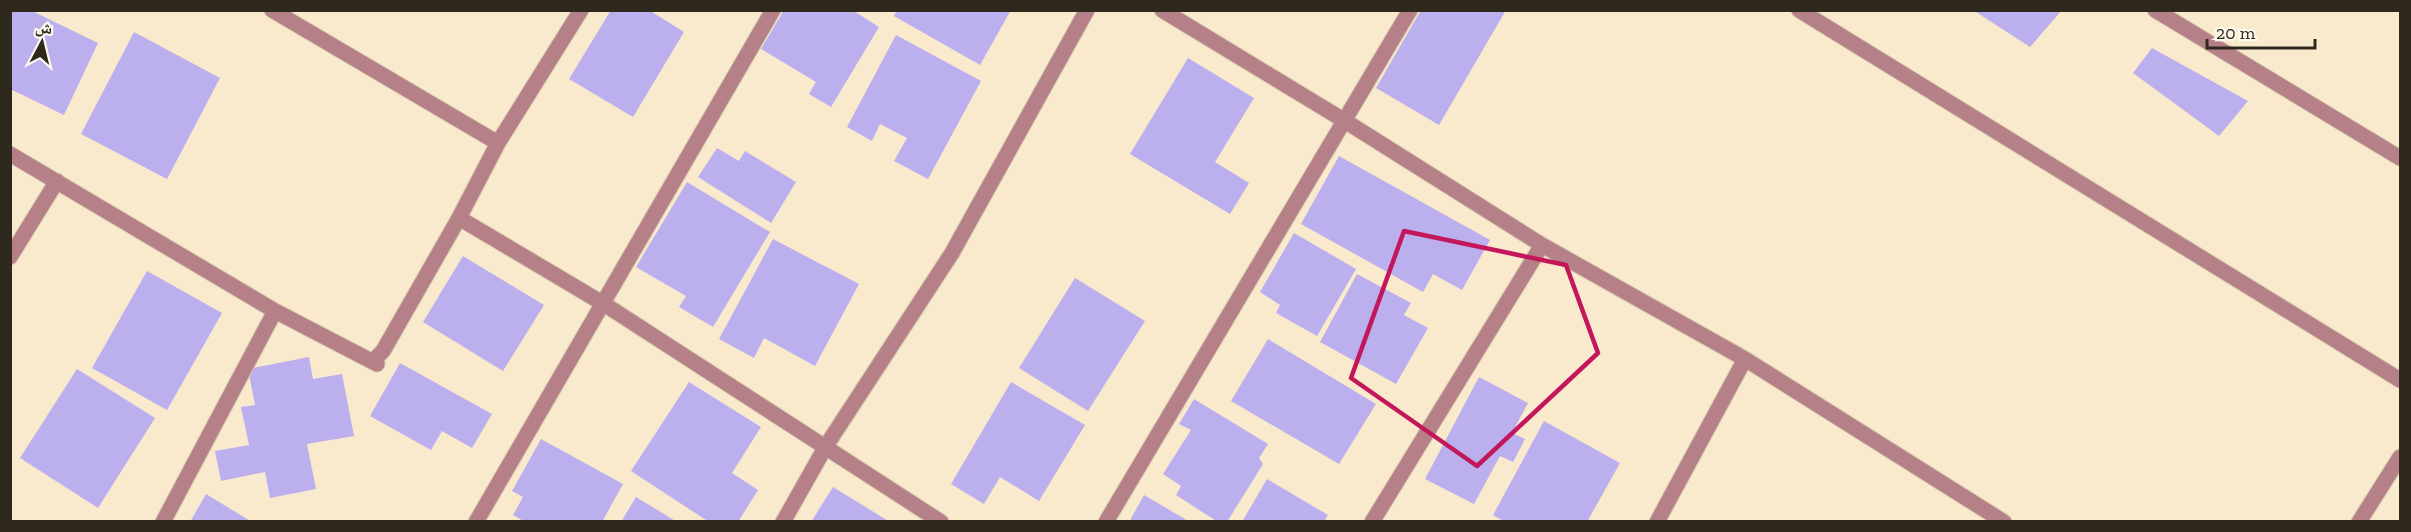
<svg xmlns="http://www.w3.org/2000/svg" width="2411" height="532" font-family="'Zilla Slab','Noto Naskh Arabic',serif">
<style>
.building{fill:#bbafee}
.lines{fill:none;stroke-linecap:round;stroke-linejoin:round}
.minor-casing{stroke:#d5c7ad;stroke-width:17}
.minor{stroke:#b58087;stroke-width:15}
.marked{fill:none;stroke:#c2185b;stroke-width:4.5;stroke-linejoin:round}
</style>
<rect width="100%" height="100%" fill="#faeacd"/>
<path class="building" d="M12 10H30L98 43 64 115 10 89Z
M611 10H649L684 32 633 117 569 79Z
M784 10H852L879 27 831 107 809 94 816 82 761 49Z
M897 10H1011L980 65 894 16Z
M1421 10H1506L1439 125 1376 88Z
M1973 10H2062L2030 47Z
M134 32 220 78 167 179 81 134Z
M896 35 981 81 928 179 894 161 907 138 880 124 872 141 847 127Z
M2152 48 2248 101 2219 136 2133 73Z
M1188 58 1254 98 1215 162 1249 183 1230 214 1130 154Z
M717 148 739 161 745 151 796 182 771 223 698 177Z
M1339 156 1490 240 1462 290 1433 274 1423 292 1301 224Z
M687 182 770 232 713 327 679 307 686 296 636 267Z
M1294 233 1356 269 1317 336 1276 313 1280 305 1260 292Z
M773 239 859 284 815 366 764 338 754 358 719 339Z
M463 256 544 305 503 371 423 322Z
M147 271 222 313 167 410 92 368Z
M1357 274 1411 303 1404 315 1428 328 1396 384 1320 342Z
M1075 278 1145 321 1088 411 1019 368Z
M1268 339 1376 404 1339 464 1231 401Z
M309 357 313 379 342 374 354 436 307 444 316 489 270 498 265 472 221 481 215 451 249 445 241 407 255 405 248 369Z
M400 363 492 414 472 448 442 431 431 450 370 416Z
M77 369 155 418 98 508 20 458Z
M1479 377 1528 403 1512 433 1525 439 1513 462 1500 456 1474 504 1425 479Z
M689 382 761 427 732 473 758 490 738 522H709L631 471Z
M1011 382 1085 425 1039 501 1000 477 984 504 951 484Z
M1194 399 1268 444 1259 458 1263 464 1227 522H1218L1176 495 1181 486 1163 474 1191 430 1179 424Z
M1544 421 1620 463 1587 522H1505L1493 515Z
M541 439 623 484 602 522H525L513 515 523 497 512 491Z
M1267 479 1328 515 1324 522H1242Z
M833 487 890 522H811Z
M206 494 252 522H190Z
M1144 495 1190 522H1129Z
M636 497 677 522H621Z"/>
<g class="lines">
<g class="minor-casing">
<path id="minor" d="M272 10 498 143
M1162 10 1345 121 1542 245 1745 359 2004 522
M1799 10 2400 380
M2155 10 2400 158
M10 154 275 311 377 364 376 358 383 351 459 218 498 143 581 10
M459 218 604 304 941 522
M10 257 57 181
M163 522 275 311
M476 522 773 10
M783 522 826 446 952 253 1087 10
M1106 522 1410 10
M1372 522 1542 245
M1657 522 1745 359
M2359 522 2400 457"/>
</g>
<use href="#minor" class="minor"/>
</g>
<path class="marked" d="M1404 231 1566 265 1598 353 1477 466 1351 378Z"/>
<rect width="2411" height="532" fill="none" stroke="#2e281d" stroke-width="24"/>
<g transform="translate(42 42) rotate(7)" stroke="#fff8ed" stroke-width="4.5" paint-order="stroke">
<path d="M0-4.5L10 22L0 15L-10 22Z" fill="#2e281d"/>
<text y="-9" font-size="16" font-weight="bold" text-anchor="middle" fill="#2e281d">ش</text>
</g>
<path d="M2207 39v9h108v-9" fill="none" stroke="#2e281d" stroke-width="3"/>
<text x="2216" y="39" font-size="18" fill="#2e281d" stroke="#fff8ed" stroke-width="4.5" paint-order="stroke">20 m</text>
</svg>
